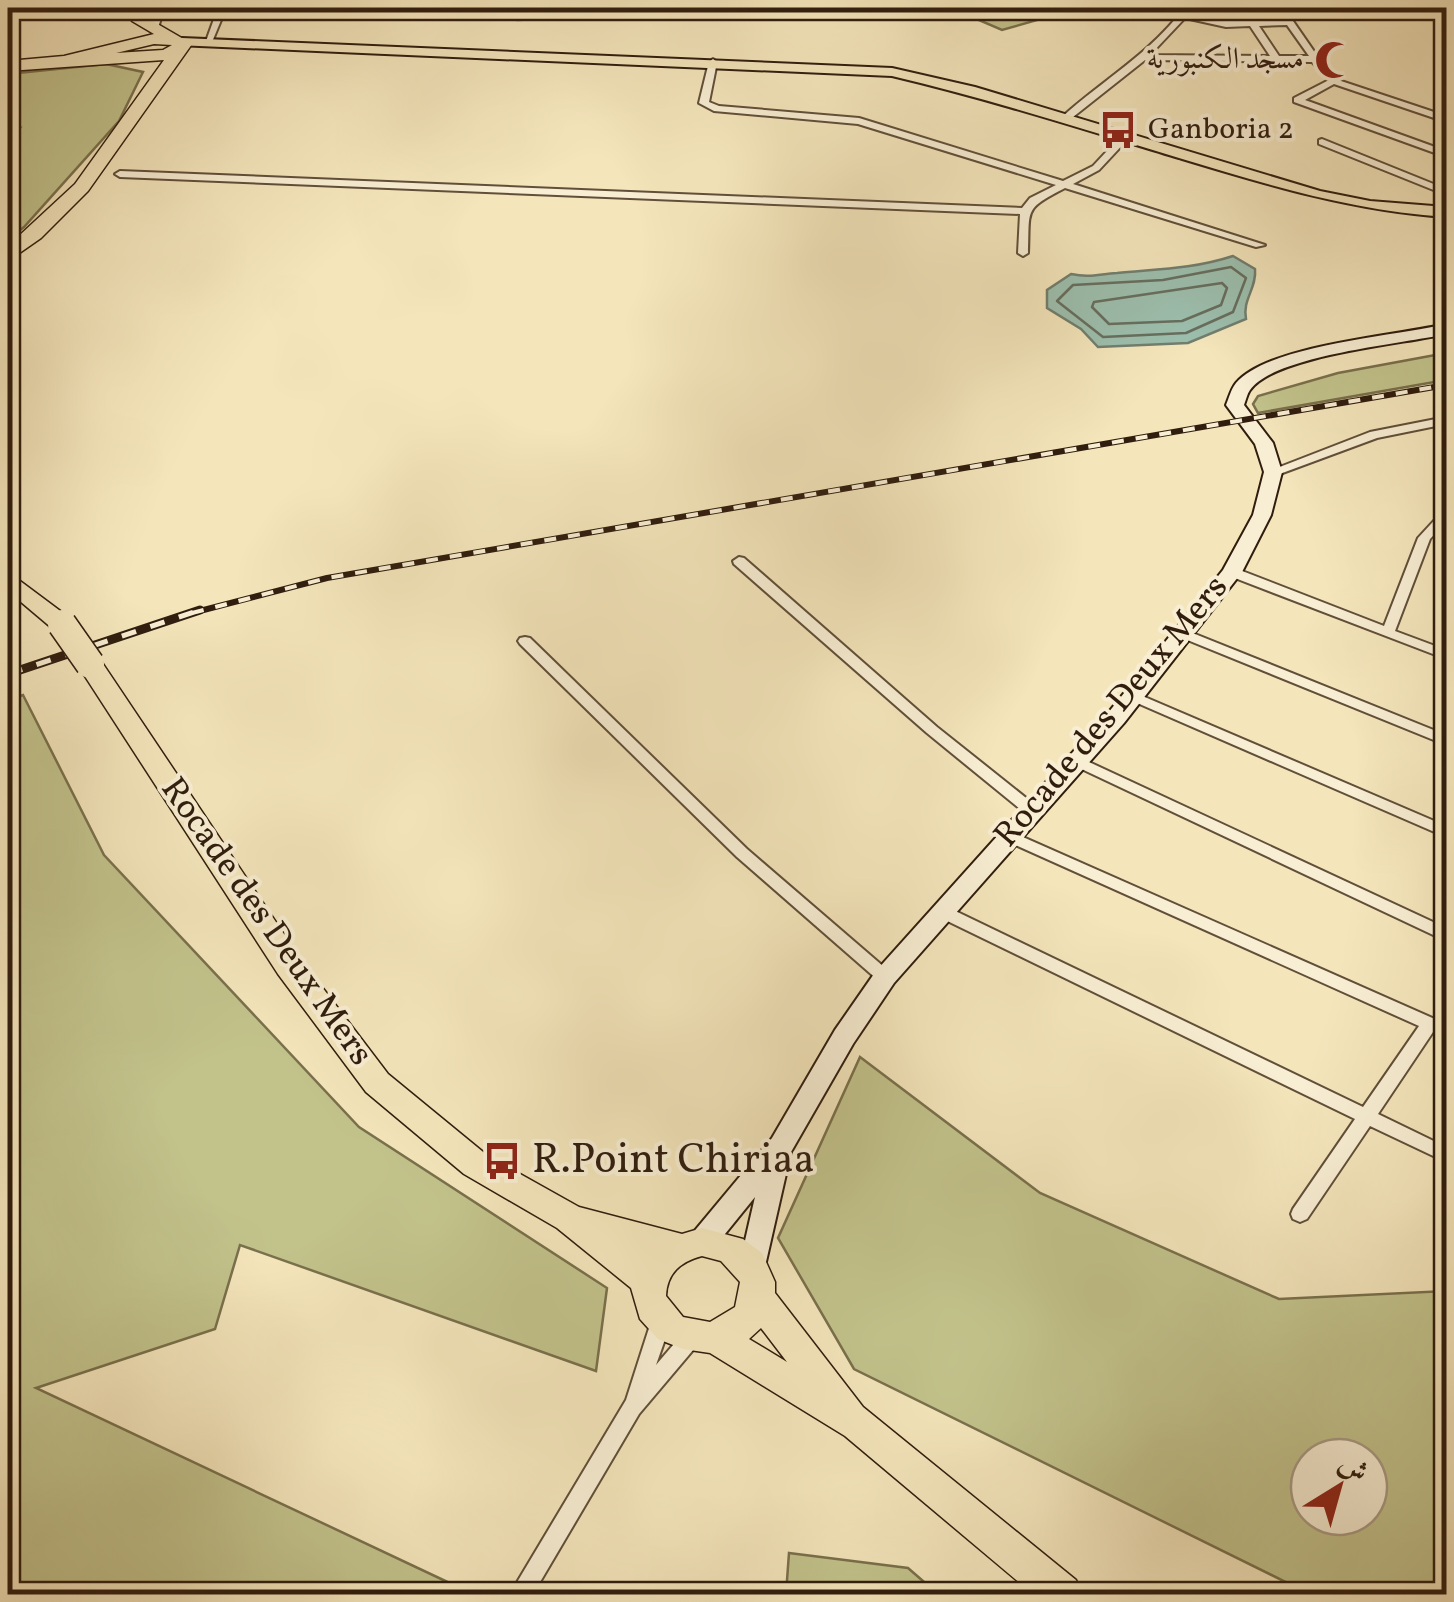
<svg xmlns="http://www.w3.org/2000/svg" width="1454" height="1602" font-family="Vollkorn,Amiri,serif">
<style>
.green{fill:#c2c28b;stroke:#79704c;stroke-width:2.5;fill-rule:evenodd}
.water{fill:#9cbfae;stroke:#717e6e;stroke-width:2.5}
.lines{fill:none;stroke-linecap:round;stroke-linejoin:round}
.shore{stroke:#666e5e;stroke-width:2.5}
.street-casing{stroke:#614f39;stroke-width:4}
.secondary-casing{stroke:#301d0e;stroke-width:4}
.primary-casing{stroke:#301d0e;stroke-width:4}
.highway-casing{stroke:#301d0e;stroke-width:3}
.street{fill:#f8eed3;fill-rule:evenodd}
.secondary{fill:#f8eed3;fill-rule:evenodd}
.primary{fill:#f4e5bb;fill-rule:evenodd}
.highway{fill:#f4e5bb;fill-rule:evenodd}
.rail-far1-casing{stroke:#301d0e;stroke-width:6}
.rail-casing{stroke:#301d0e;stroke-width:9}
.rail-far1{stroke:#f8eed3;stroke-width:4;stroke-dasharray:12;stroke-linecap:butt}
.rail{stroke:#f8eed3;stroke-width:5;stroke-dasharray:15;stroke-linecap:butt}
.highway-bridge-casing{stroke:#301d0e;stroke-width:31;stroke-linecap:butt}
.highway-bridge{stroke:#f4e5bb;stroke-width:28}
.labels{text-anchor:middle;dominant-baseline:central;stroke-width:8;stroke-linejoin:round;paint-order:stroke}
.far-poi-label{font-size:30px;fill:#301d0e;stroke:#f8eed3;text-anchor:end}
.street-label{font-size:35px;fill:#301d0e;stroke:#f8eed3}
.near-poi-label{font-size:42px;fill:#301d0e;stroke:#f8eed3;text-anchor:start}
</style>
<rect width="100%" height="100%" fill="#f4e5bb"/>
<filter id="stains"><feTurbulence type="fractalNoise" baseFrequency=".002" numOctaves="4"/><feColorMatrix values="0 0 0 0 .2 0 0 0 0 .09 0 0 0 0 .02 0 0 0 .5 -.17"/></filter>
<radialGradient id="worn" r=".72"><stop offset=".6" stop-color="#630" stop-opacity="0"/><stop offset="1" stop-color="#630" stop-opacity=".3"/></radialGradient>
<path class="green" d="M520 8H635L634 16 518 20Z
M951 8H1079L1002 30Z
M106 64 143 72 119 121 24 227 8 239V144L20 128 8 129V74Z
M1446 353V380L1258 413 1253 404 1258 396 1338 373Z
M23 695 104 855 359 1127 607 1288 596 1371 240 1245 215 1329 36 1388 473 1594H8V700Z
M860 1057 1040 1193 1279 1299 1446 1291V1594H1310L854 1369 778 1238ZM1369 1457V1517H1309V1457Z
M789 1553 908 1568 938 1594H786Z"/>
<path class="water" d="M1233 256 1255 269C1257 288 1242 300 1246 319L1188 343 1098 347 1081 329 1047 308V290L1071 274C1090 278 1099 274 1117 273 1158 269 1193 269 1233 256Z"/>
<g class="lines">
<path class="shore" d="M1231 267 1246 278 1233 312 1186 333 1103 337 1057 301 1073 285 1163 280Z
M1222 283 1227 288 1221 305 1182 321 1109 324 1092 307 1094 302Z"/>
<g class="street-casing">
<path id="street" d="M156 8H164L158 28 154 31 150 28Z
M218 8H226L212 42 205 44Z
M1184 8H1192L1188 13 1226 21H1247L1239 8H1247L1255 21 1284 20 1276 8H1284L1322 63 1341 81 1446 116V122L1334 84 1305 100 1446 151V157L1294 102V98L1329 80 1312 62 1145 60 1068 121H1062V117C1103 80 1151 53 1184 8ZM1185 18 1226 27 1250 26 1270 56 1150 55ZM1287 25 1309 56H1279L1259 26Z
M713 59 717 62 709 102 719 106 859 118 1063 181 1093 166 1121 136H1127V140L1099 170 1073 184 1265 245 1256 247 1065 188C1023 210 1030 208 1028 253L1023 256 1018 253 1020 214 120 177 115 174 120 171 1022 208 1030 198 1056 185 858 124 714 111 699 103 709 62Z
M10 128 18 130 8 139V131Z
M1322 139 1446 189V195L1319 144V140Z
M1446 417V424L1377 438 1277 475H1269L1267 472 1370 432Z
M1446 511V522L1430 539 1395 631 1446 650V659L1227 575 1225 572 1227 569H1237L1384 626 1418 538 1442 512Z
M739 557 744 558 937 727 1035 805 1038 809 1035 813H1025L927 733 734 564 733 561Z
M1185 630 1446 735V745L1180 637 1178 634Z
M525 637 530 638 747 849 891 973 893 977 891 981H879L737 857 520 644 518 641 520 638Z
M1133 692 1446 826V837L1128 699 1126 696Z
M1076 756 1446 928V941L1071 764 1069 761Z
M1007 830 1446 1024V1037L1433 1032 1378 1114 1446 1147V1162L1370 1126 1307 1219 1300 1222 1293 1219 1291 1214 1293 1209 1355 1119 935 915 933 911 935 907H947L1363 1107 1419 1026 1002 839 999 835Z
M661 1314 668 1316 671 1322 656 1365 685 1331 692 1329 699 1331 702 1337 699 1343 639 1414 533 1594H510L626 1400 651 1322 654 1316Z"/>
</g>
<g class="secondary-casing">
<path id="secondary" d="M1446 324V334C1403 344 1275 355 1250 390 1247 394 1246 400 1244 405L1273 443 1282 472 1271 515 1242 572 1124 723 894 983 853 1044 791 1152 763 1275 753 1279 743 1275 739 1267 755 1197 712 1250 702 1254 692 1250 688 1242 692 1234 772 1138 835 1030 876 971 1108 713 1223 570 1253 515 1264 472 1255 444 1226 405C1229 398 1231 389 1236 383 1268 345 1396 336 1446 324Z"/>
</g>
<g class="primary-casing">
<path id="primary" d="M182 38 892 68 975 87 1320 191 1370 201 1446 207V217C1353 211 1268 185 1179 158 1083 129 989 99 892 76L177 45 175 42Z"/>
</g>
<g class="highway-casing">
<path id="highway" d="M132 15H142L192 44 88 191 41 238 8 261V246L75 184 164 60 8 71V61L64 56 154 34 132 21ZM154 44 172 45 163 50 116 53Z
M8 572 71 619 74 624 71 629H53L8 591Z
M90 656 99 658 300 958 388 1074 488 1156 579 1207 682 1234 702 1228 743 1239 762 1253 775 1282V1293L863 1407 1076 1580 1082 1594H1033L845 1436 710 1353 683 1349 658 1339 640 1319 631 1288 557 1228 464 1174 366 1092 278 974 77 664ZM702 1256 721 1261 740 1282 735 1307 710 1322 683 1317 666 1296C667 1273 680 1262 702 1256ZM761 1328 787 1362 749 1339Z"/>
</g>
<use href="#street" class="street"/>
<use href="#secondary" class="secondary"/>
<use href="#primary" class="primary"/>
<use href="#highway" class="highway"/>
<g class="rail-far1-casing">
<path id="rail-far1" d="M192 613 327 578 1446 385"/>
</g>
<g class="rail-casing">
<path id="rail" d="M8 674 200 610"/>
</g>
<use href="#rail-far1" class="rail-far1"/>
<use href="#rail" class="rail"/>
<g class="highway-bridge-casing">
<path id="highway-bridge" d="M62 624 90 664"/>
</g>
<use href="#highway-bridge" class="highway-bridge"/>
</g>
<defs>
<g id="mosque-bare" transform="scale(3)"><path d="M3.5-4.9A6 6 0 1 0 3.5 4.9A5 5 0 1 1 3.5-4.9Z" fill="#8f2418" stroke="#f8eed3" stroke-width="2.5" paint-order="stroke"/></g>
<g id="bus-bare" transform="scale(3)"><path d="M-5-6H5V4H4V6H2V4H-2V6H-4V4H-5ZM-3.5-4V0h7V-4ZM-3.5 1.2v1.5H-2V1.2ZM2 1.2v1.5H3.5V1.2Z" fill="#8f2418" stroke="#f8eed3" stroke-width="2.5" paint-order="stroke"/></g>
</defs>
<g fill-rule="evenodd">
<use href="#mosque-bare" x="1334" y="60"/>
<use href="#bus-bare" x="1118" y="130"/>
<use href="#bus-bare" x="502" y="1161"/>
</g>
<g class="labels">
<g class="far-poi-label">
<text x="1304" y="60">مسجد الكنبورية</text>
<text x="1148" y="130" text-anchor="start">Ganboria 2</text>
</g>
<g class="street-label">
<text transform="translate(1112 712) rotate(-50)">Rocade des Deux Mers</text>
<text transform="translate(266 922) rotate(55)">Rocade des Deux Mers</text>
</g>
<g class="near-poi-label">
<text x="532" y="1161">R.Point Chiriaa</text>
</g>
</g>
<rect width="1454" height="1602" fill="none" stroke="#f4e5bb" stroke-width="40"/>
<rect x="10" y="10" width="1434" height="1582" fill="none" stroke="#301d0e" stroke-width="5"/>
<rect x="20" y="20" width="1414" height="1562" fill="none" stroke="#301d0e" stroke-width="2.5"/>
<g transform="translate(1339 1487) rotate(37)"><circle r="48" fill="#f8eed3" stroke="#a89a84" stroke-width="2.5"/>
<path d="M0-8L18 38L0 25L-18 38Z" fill="#8f2418"/>
<text y="-15" font-size="28" font-weight="bold" text-anchor="middle" fill="#301d0e">ش</text>
</g>
<rect width="100%" height="100%" filter="url(#stains)"/>
<rect width="100%" height="100%" fill="url(#worn)"/>
</svg>
